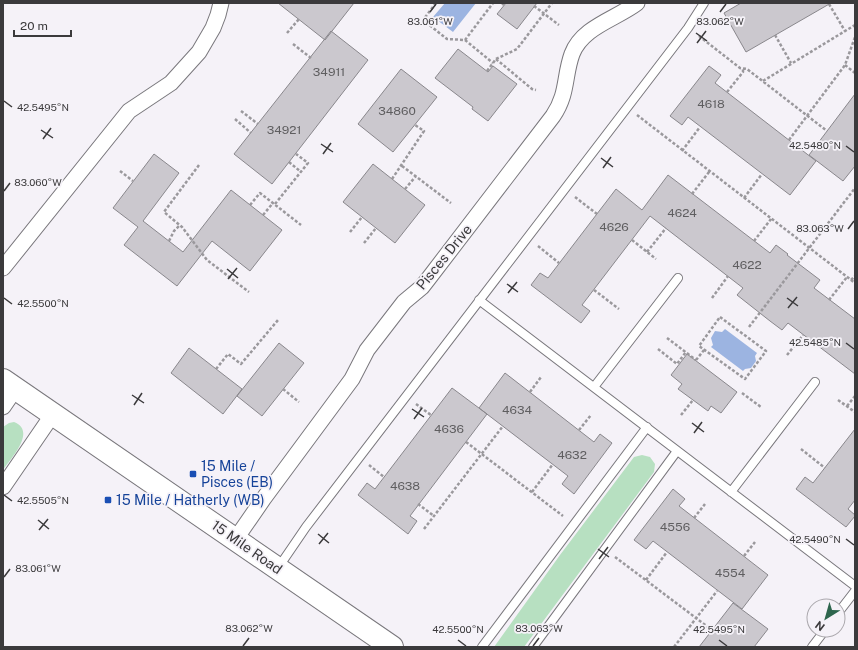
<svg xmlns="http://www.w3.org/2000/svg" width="858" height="650" font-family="'Public Sans',sans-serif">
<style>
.green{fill:#b7e0c1}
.water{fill:#9cb4e1}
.building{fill:#cbc8ce;stroke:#89878c}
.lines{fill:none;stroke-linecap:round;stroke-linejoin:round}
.service-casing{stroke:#79777c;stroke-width:10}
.minor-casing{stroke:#79777c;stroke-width:17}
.secondary-casing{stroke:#79777c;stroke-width:24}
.path{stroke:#9a989c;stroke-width:2.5;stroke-dasharray:3 2;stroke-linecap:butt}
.service{stroke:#fff;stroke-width:8}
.minor{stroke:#fff;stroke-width:15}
.secondary{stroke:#fff;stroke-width:22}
.ticks{fill:none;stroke:#3b3a3c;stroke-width:1.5}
.transit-dot{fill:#1a4fb4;stroke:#f5f2f8;stroke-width:1.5}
.labels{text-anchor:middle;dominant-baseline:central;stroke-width:3.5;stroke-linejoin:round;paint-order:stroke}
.number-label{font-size:12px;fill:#5f5e60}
.street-label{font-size:14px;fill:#3b3a3c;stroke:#f5f2f8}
.transit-label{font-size:14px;fill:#164399;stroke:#f5f2f8;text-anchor:start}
.ticks-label{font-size:10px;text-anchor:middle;fill:#3b3a3c;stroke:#f5f2f8;stroke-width:3.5;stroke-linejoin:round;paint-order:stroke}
</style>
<rect width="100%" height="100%" fill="#f5f2f8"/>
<path class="green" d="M14 422C37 431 11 458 3 470V427L9 423Z
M642 455 650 457 655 464 654 472 524 647H494L560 555 634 457Z"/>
<path class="water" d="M445 3H476L453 32 433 17Z
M725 329 757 353 755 356 756 361 751 368 745 369 743 371 711 347 713 345 711 338 715 331 722 332Z"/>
<path class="building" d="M278 3H354L325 40Z
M506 3H537L517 29 497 14Z
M741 3H831L746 52 724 13Z
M331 31 368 60 272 184 234 154Z
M458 49 488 72 493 66 517 84 488 121 472 109 473 107 435 78Z
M709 66 721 75 715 83 816 161 790 195 688 117 682 125 670 116Z
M401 69 437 97 393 152 358 124Z
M855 94V166L843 181 809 155Z
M154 154 179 173 143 221 183 252 231 190 282 230 250 271 212 241 177 286 124 245 138 227 113 208Z
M373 164 425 205 395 243 343 202Z
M668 175 770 253 776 245 788 254 787 255 820 280 814 288 855 319V374L788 323 782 330 770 321 737 295 743 288 650 216 582 305 590 311 581 323 531 285 540 273 548 278 616 189 642 210Z
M279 343 304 363 262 416 237 396Z
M189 348 242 389 223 414 171 373Z
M687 354 737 392 721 413 711 406 708 411 678 389 682 384 671 375Z
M505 373 594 442 600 434 612 443 574 494 562 484 568 476 479 408Z
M452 388 487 414 410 516 417 521 408 534 358 495 367 483 375 489Z
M855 429V500L848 509 855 515V516L846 527 796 489 805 477 813 483Z
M673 489 685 499 679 506 768 575 742 609 653 541 646 549 634 540Z
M733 603 768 629 754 647H699Z"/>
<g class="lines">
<g class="service-casing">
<path id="service" d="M479 300 855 586
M594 387 678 278
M731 492 815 382
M278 568 306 527 688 28 704 3
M838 613 855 591
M482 647 647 427
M533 647 677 451
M812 647 825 630"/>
</g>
<g class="minor-casing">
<path id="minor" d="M3 268 129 111 171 83 199 52 213 28 218 15 221 3
M3 407 16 388
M3 487 53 414
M235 540 264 498 352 379 367 350 404 302 422 287 429 278 553 116C568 94 564 76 572 54 582 27 616 19 637 3"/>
</g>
<g class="secondary-casing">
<path id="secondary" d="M3 380 392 647"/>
</g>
<path class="path" d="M436 3 423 20 447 39 465 40 493 3
M502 3 504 5
M829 4 845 31
M534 6 559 25
M287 33 299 19
M775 35 791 63
M699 36 740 68 747 69 827 131
M465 40 493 63
M293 44 311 58
M496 59 532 89 536 90
M845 65 855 73
M487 71 496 59 517 49 552 3
M763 81 855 25
M727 92 743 72V68
M241 111 258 124
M637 115 855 283
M235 119 251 133
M789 140 845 65 855 37
M682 151 700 127
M289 162 301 172
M199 165 164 212 182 227 207 260 249 292
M402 166 451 203
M120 171 133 181
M392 179 424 131 415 125
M405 189 416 176
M692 194 709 172
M575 197 597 214
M744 198 762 174
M275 204 308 163 296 154
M250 205 260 193 301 225
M263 215 273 203
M350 232 362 217
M632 240 656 259
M169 241 174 231 180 225
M754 241 771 219
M364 243 376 228
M538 246 559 263
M647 252 666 228
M851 280 855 276
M594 290 619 309
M712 298 728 276
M829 300 847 277
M720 317 766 351 745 379 699 346Z
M749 327 855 188
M667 338 696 360
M658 349 677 364 686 352
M787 355 803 335
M696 360 704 350
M216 369 228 354 241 364 278 320
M283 389 299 402
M530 392 541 377
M742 393 761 407
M838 400 855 412
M416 404 431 415
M847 406 855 396
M681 415 693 400
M579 430 591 415
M466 442 563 516
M801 449 825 468
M369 465 384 477
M532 492 553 464
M418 504 434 516
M694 518 705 504
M424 529 503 426
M744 556 755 542
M615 557 712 630
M646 580 667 552
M674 647 717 591"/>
<use href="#service" class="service"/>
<use href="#minor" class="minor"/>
<use href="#secondary" class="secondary"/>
</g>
<path class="ticks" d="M430 12 436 4M720 12 726 4M696 33 707 41M697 43 706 31M4 101 12 107M41 130 53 138M43 139 51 128M321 144 333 152M846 146 854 152M323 154 331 143M601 158 613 167M603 168 611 157M4 191 10 183M848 229 854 221M227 269 238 278M228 279 237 268M507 284 518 292M508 293 517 282M4 298 12 304M787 298 798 306M788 308 797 297M846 343 854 349M132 395 144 403M134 405 142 393M412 409 424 417M414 419 422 408M692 423 704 432M694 433 702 422M4 495 12 501M38 520 49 529M39 530 48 519M318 534 329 543M846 539 854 545M319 544 328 533M598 549 609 557M599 559 608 547M4 577 10 569M458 640 466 646M719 640 727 646M243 646 249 638M533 646 539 638"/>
<g class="transit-dot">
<rect x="189" y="470" width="8" height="8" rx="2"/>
<rect x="104" y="496" width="8" height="8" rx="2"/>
</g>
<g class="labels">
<g class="number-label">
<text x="329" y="72">34911</text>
<text x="711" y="104">4618</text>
<text x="397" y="111">34860</text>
<text x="284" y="130">34921</text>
<text x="682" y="213">4624</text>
<text x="614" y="227">4626</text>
<text x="747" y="265">4622</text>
<text x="517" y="410">4634</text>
<text x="449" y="429">4636</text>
<text x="572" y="455">4632</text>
<text x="405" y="486">4638</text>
<text x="675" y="527">4556</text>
<text x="730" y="573">4554</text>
</g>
<g class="street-label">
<text transform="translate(444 257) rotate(-51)">Pisces Drive</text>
<text transform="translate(247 547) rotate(35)">15 Mile Road</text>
</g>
<g class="transit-label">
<text x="201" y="466">15 Mile /<tspan x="201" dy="16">Pisces (EB)</tspan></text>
<text x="116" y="500">15 Mile / Hatherly (WB)</text>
</g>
</g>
<g class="ticks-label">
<text x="430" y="25">83.061°W</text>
<text x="720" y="25">83.062°W</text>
<text x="43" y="111">42.5495°N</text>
<text x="815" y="149">42.5480°N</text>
<text x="38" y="186">83.060°W</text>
<text x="820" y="232">83.063°W</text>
<text x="43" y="307">42.5500°N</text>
<text x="815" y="346">42.5485°N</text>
<text x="43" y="504">42.5505°N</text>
<text x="815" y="543">42.5490°N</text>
<text x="38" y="572">83.061°W</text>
<text x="249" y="632">83.062°W</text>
<text x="539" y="632">83.063°W</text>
<text x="458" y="633">42.5500°N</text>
<text x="719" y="633">42.5495°N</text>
</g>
<rect width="858" height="650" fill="none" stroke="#3b3a3c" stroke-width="8"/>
<g transform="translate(826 618) rotate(217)"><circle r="19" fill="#f5f2f8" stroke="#aba8ad"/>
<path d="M0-3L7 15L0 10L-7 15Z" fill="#2d654d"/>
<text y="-6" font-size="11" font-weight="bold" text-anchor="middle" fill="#3b3a3c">N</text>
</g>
<path d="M14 30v6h57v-6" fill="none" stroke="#3b3a3c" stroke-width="2"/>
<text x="20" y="30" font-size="12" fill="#3b3a3c" stroke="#f5f2f8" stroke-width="3" paint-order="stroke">20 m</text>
</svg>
